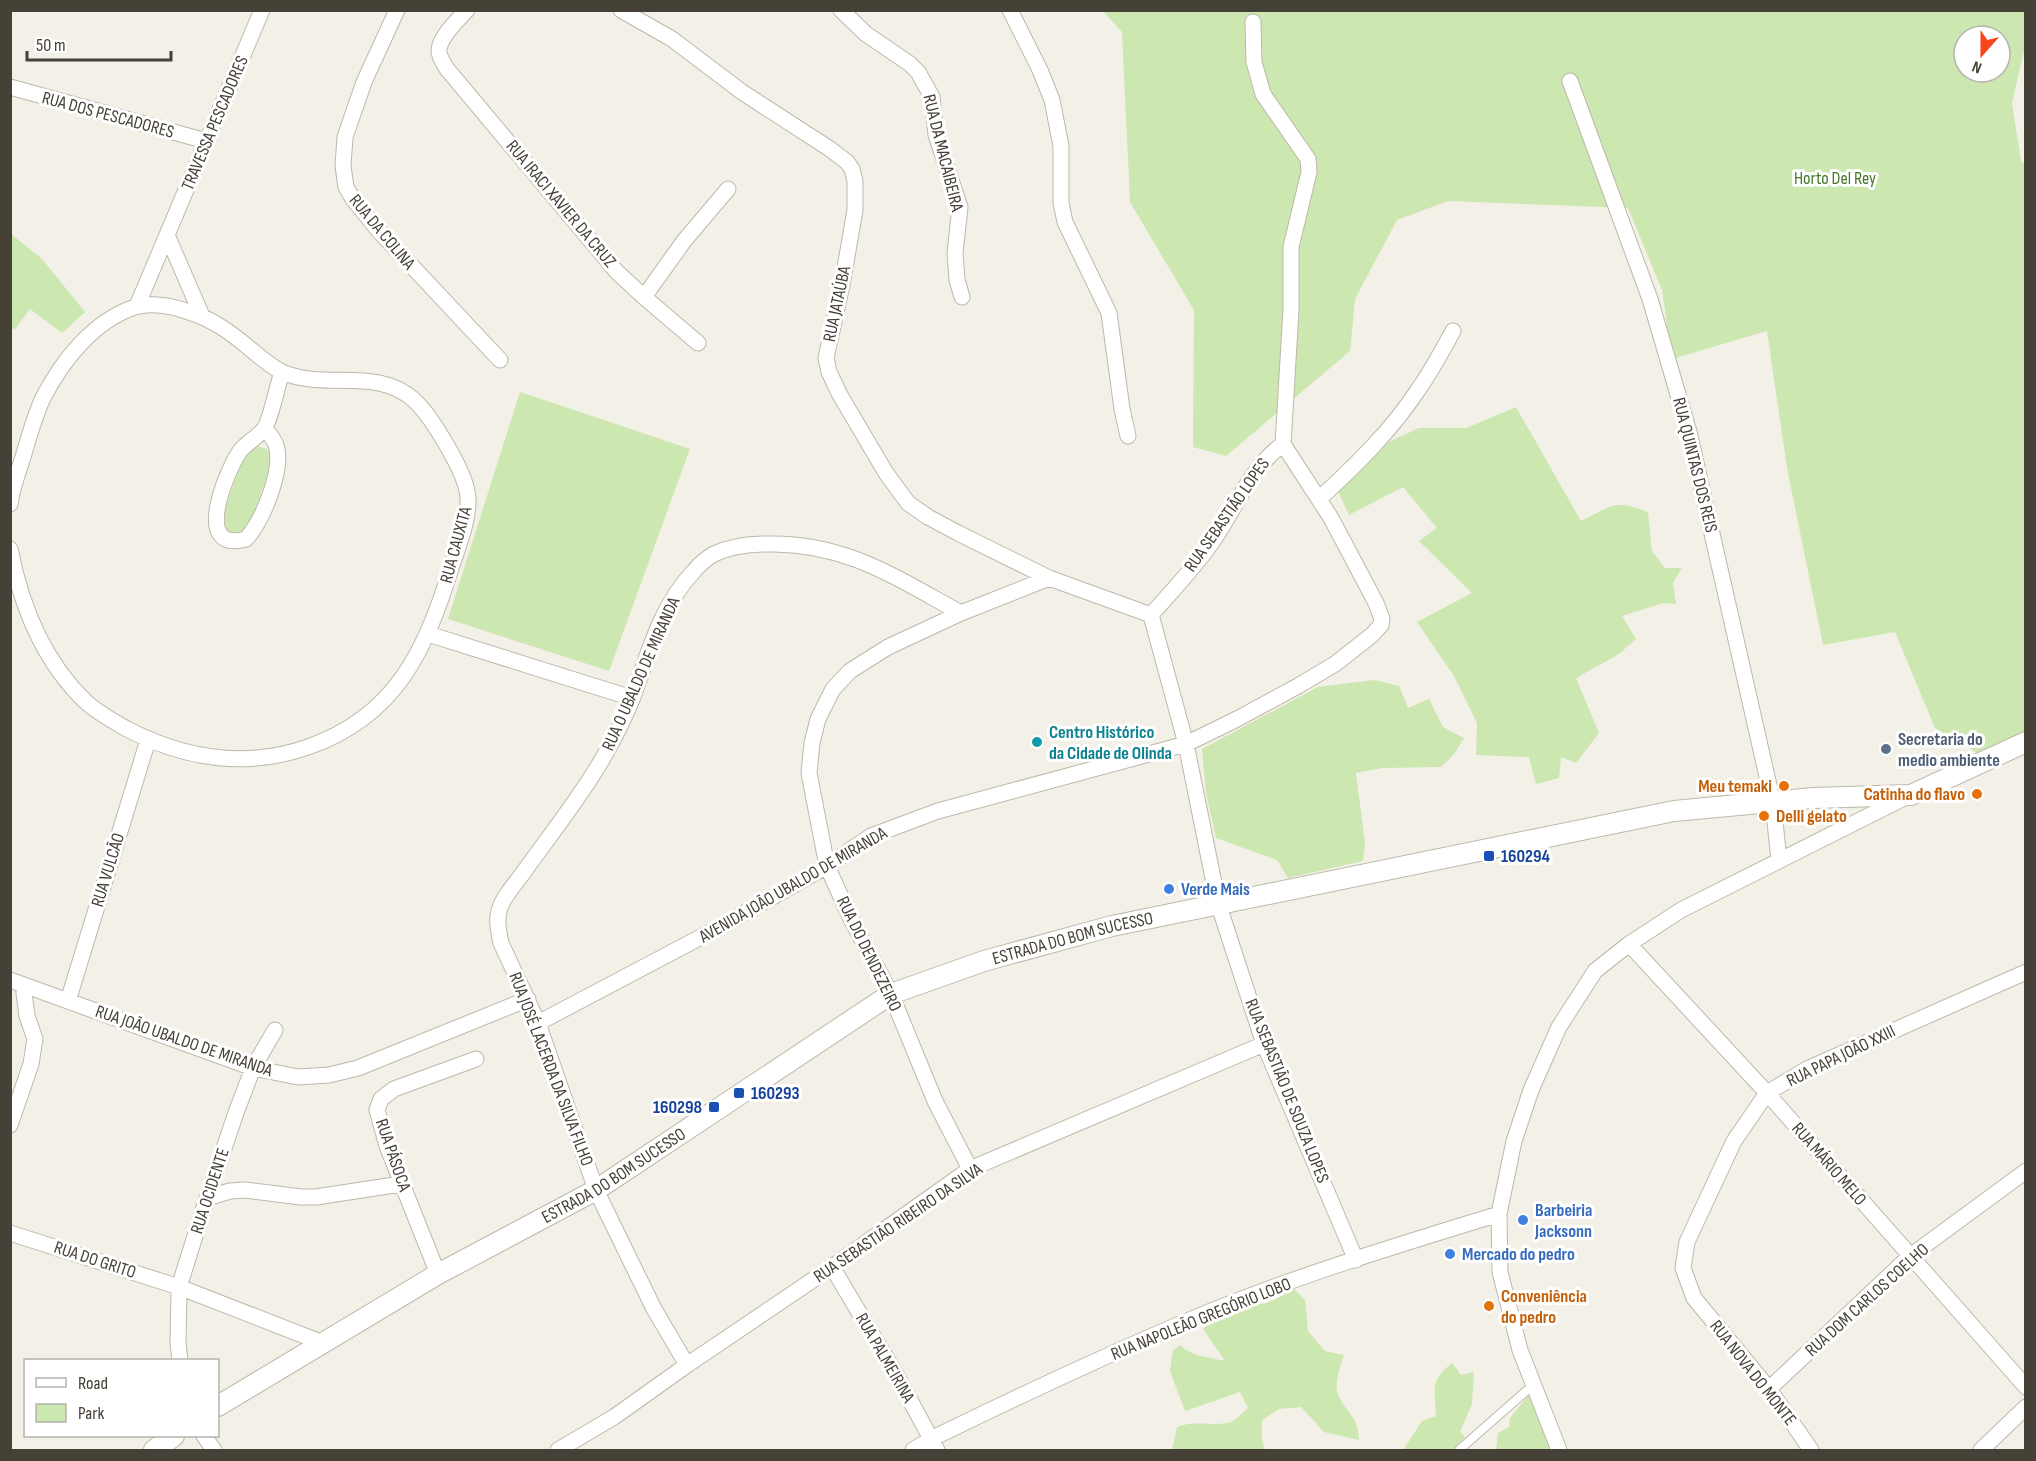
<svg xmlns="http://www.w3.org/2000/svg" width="2036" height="1461" font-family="'Sofia Sans Condensed',sans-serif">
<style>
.green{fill:#cce7b0;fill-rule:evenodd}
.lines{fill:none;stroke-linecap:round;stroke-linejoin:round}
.service-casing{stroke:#beb8aa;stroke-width:10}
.minor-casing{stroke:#beb8aa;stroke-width:17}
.tertiary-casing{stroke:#beb8aa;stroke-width:22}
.service{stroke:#fff;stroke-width:8}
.minor{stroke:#fff;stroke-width:15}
.tertiary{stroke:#fff;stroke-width:20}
.culture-dot{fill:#0f9aa8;stroke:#fff;stroke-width:2}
.service-dot{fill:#5c6f8a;stroke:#fff;stroke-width:2}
.food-dot{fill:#e8710a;stroke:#fff;stroke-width:2}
.transit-dot{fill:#1a4fb4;stroke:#fff;stroke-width:2}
.shop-dot{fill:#3f7fe0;stroke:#fff;stroke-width:2}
.labels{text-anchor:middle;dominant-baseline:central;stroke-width:6;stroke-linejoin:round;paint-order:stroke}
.street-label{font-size:18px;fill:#464136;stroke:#fff}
.park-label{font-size:18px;fill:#44772a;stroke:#fff}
.culture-label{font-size:18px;font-weight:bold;fill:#0d838f;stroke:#fff;text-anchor:start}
.service-label{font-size:18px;font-weight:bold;fill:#4e5e75;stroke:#fff;text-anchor:start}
.food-label{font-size:18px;font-weight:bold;fill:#c56008;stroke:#fff;text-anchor:end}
.transit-label{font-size:18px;font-weight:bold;fill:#164399;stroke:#fff;text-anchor:start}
.shop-label{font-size:18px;font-weight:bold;fill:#366cbe;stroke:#fff;text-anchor:start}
</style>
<rect width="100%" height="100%" fill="#f3f0e7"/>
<path class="green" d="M1103 11H2025V47L2012 103 2021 161 2026 165 2025 731 1979 754 1935 728 1895 632 1823 645 1787 468 1767 331 1672 359 1662 290 1628 208 1448 201 1397 220 1355 299 1350 351 1226 456 1193 447 1194 310 1130 202 1122 32ZM1964 36H2000V72H1964Z
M10 233 42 259 85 312 62 333 30 309 16 328 11 330Z
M520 392 690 449 609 671 448 619Z
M1516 407 1581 521C1611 507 1613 498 1648 512L1652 551 1665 568H1682L1673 583 1676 604 1663 603 1622 616 1636 639 1619 654 1576 678 1599 733 1576 763 1561 757 1559 778 1536 784 1529 757 1476 755 1477 723 1454 676 1417 622 1472 593 1419 541 1437 528 1403 487 1349 515 1331 476 1367 452 1419 428H1466Z
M257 446 267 449 273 459 247 533 231 535 220 523 246 449Z
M1374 680 1399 686 1408 708 1429 699 1443 727 1464 738 1454 754 1441 767 1383 768 1356 773 1365 843 1363 861 1288 878 1277 860 1216 838 1206 793 1202 749 1318 687Z
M1293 1288 1305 1300 1308 1331 1325 1351 1344 1355C1340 1366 1333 1386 1339 1397 1349 1416 1358 1416 1359 1440L1324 1432 1301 1407 1279 1409 1262 1420V1439L1265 1450H1172L1177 1427C1194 1419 1220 1428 1233 1421 1238 1418 1243 1412 1248 1408L1240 1392 1185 1411 1170 1371 1173 1350 1180 1345C1192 1357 1209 1357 1225 1361L1203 1329 1232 1304C1261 1306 1269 1306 1293 1288Z
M1452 1363 1461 1375 1474 1372 1472 1404 1460 1432 1465 1437 1452 1450H1403L1422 1421 1436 1416C1435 1388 1429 1382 1452 1363Z
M1531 1392 1554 1450H1496L1498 1433 1509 1427 1510 1418Z"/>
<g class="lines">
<g class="service-casing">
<path id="service" d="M1459 1450 1533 1385"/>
</g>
<g class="minor-casing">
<path id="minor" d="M397 10 364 82 345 137 343 166 346 187 353 199 378 230 500 360
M467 10C458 20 439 37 439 51 439 57 444 64 447 69L617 272 644 297 698 343
M621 10 672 39 742 92 830 149 847 162 852 169 855 181V210L842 285 826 358 829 372 840 395 886 473 908 503 928 517 958 533 1049 578 1151 615
M841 10 866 34 910 64 918 72 932 97 936 135 960 207 955 253 957 280 962 297
M1010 10 1040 70 1052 100 1061 146V203L1065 222 1109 313 1122 409 1128 436
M1253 22 1254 62 1263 94 1308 159 1309 172 1291 247V310L1283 444
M1570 81 1650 299 1689 432 1773 803 1779 860
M10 87 206 141
M167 235 202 316
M644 297 684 241 728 189
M137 306 262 10
M265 429C269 434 274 439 276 445 284 469 263 520 246 539 191 554 227 470 240 451 247 442 257 438 264 429 270 422 278 383 282 372
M1319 499C1355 466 1391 431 1418 390 1431 372 1442 351 1453 331
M10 504C12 488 18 473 23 457 29 437 34 417 43 398 62 361 93 321 135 307 151 302 173 306 189 312 212 319 230 332 248 347 259 356 270 366 282 372 325 391 378 366 415 401 432 417 463 469 467 491 472 511 459 545 452 565 426 649 397 716 308 747 245 769 185 759 127 729 113 721 98 713 86 702 44 662 21 605 10 549
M1151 615 1186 744 1218 903 1264 1044 1356 1260
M1151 615C1172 591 1195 567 1213 541 1236 508 1250 468 1283 444
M428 634 632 698
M1629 944 1767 1093 2026 1387
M10 980 253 1068 298 1077 329 1075 358 1068 528 999
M68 1001 148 740
M538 1023 718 928 827 866 871 836 938 811 1186 744 1237 719 1298 686 1335 664 1372 635 1381 625 1382 619 1376 603 1331 518 1283 444
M10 1125 31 1064 34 1045 35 1039 27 1016 23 985
M970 1169 935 1101 891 994 851 919 827 866 809 773 812 743 818 719 833 689 850 671 888 647 961 613 1049 578
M207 1198 230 1191 245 1190 301 1197H316L401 1184
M10 1233 179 1287 323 1343
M832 1267 897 1376 937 1450
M438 1274 387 1146 377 1110 381 1099 394 1089 476 1059
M180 1360 178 1343 179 1287 207 1198 237 1110 253 1068 275 1030
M687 1365 654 1309 596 1190 538 1023 501 943C499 933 496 921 499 911 502 898 515 884 523 873 550 835 580 798 603 758 614 739 625 717 633 697 649 652 660 607 694 571 699 565 707 558 714 554 731 546 750 544 767 544 845 542 896 578 961 613
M1769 1389 1909 1257 2026 1171
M204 1436 214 1450
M558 1450 614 1417 687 1365 832 1267 970 1169 1264 1044
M913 1450 931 1439C1019 1396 1108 1354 1199 1316 1296 1276 1398 1245 1499 1214
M1559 1450 1520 1350 1500 1272 1499 1214 1514 1141 1531 1090 1559 1027 1595 971 1629 944 1681 910 1906 797
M1811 1450 1769 1389 1694 1298 1683 1268 1687 1242 1734 1141 1767 1093 1807 1069 2026 972
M1981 1450 2026 1407"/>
</g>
<g class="tertiary-casing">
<g id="tertiary">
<path id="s1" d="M218 1406 438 1274 596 1190 891 994 984 961 1112 926 1674 811 1813 798 1911 795 2026 742"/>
<path d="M154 1450 174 1436"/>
</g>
</g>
<use href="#service" class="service"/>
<use href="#minor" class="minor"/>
<use href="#tertiary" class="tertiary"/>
</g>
<circle class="culture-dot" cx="1037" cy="742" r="6"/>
<circle class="service-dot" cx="1886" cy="749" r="6"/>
<g class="food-dot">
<circle cx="1784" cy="786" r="6"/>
<circle cx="1977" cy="794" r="6"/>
<circle cx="1764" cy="816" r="6"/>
<circle cx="1489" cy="1306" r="6"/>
</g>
<g class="transit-dot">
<rect x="1483" y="850" width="12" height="12" rx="3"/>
<rect x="733" y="1087" width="12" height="12" rx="3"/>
<rect x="708" y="1101" width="12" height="12" rx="3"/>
</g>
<g class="shop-dot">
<circle cx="1169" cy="889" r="6"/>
<circle cx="1523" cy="1220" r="6"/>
<circle cx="1450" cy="1254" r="6"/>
</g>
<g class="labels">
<g class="street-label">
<text transform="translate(108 115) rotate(15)">RUA DOS PESCADORES</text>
<text transform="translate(215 123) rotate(-67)">TRAVESSA PESCADORES</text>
<text transform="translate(943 153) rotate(76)">RUA DA MACAIBEIRA</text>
<text transform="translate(561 204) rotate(50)">RUA IRACI XAVIER DA CRUZ</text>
<text transform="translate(382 232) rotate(50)">RUA DA COLINA</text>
<text transform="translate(837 304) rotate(-78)">RUA JATAÚBA</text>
<text transform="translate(1695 465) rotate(76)">RUA QUINTAS DOS REIS</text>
<text transform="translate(1227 515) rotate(-55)">RUA SEBASTIÃO LOPES</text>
<text transform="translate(456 545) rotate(-75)">RUA CAUXITA</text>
<text transform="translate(641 674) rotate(-66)">RUA O UBALDO DE MIRANDA</text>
<text transform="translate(108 870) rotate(-73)">RUA VULCÃO</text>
<text transform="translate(793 885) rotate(-30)">AVENIDA JOÃO UBALDO DE MIRANDA</text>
<text stroke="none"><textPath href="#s1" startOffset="980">ESTRADA DO BOM SUCESSO</textPath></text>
<text transform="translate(869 954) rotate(64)">RUA DO DENDEZEIRO</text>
<text transform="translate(184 1041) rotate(19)">RUA JOÃO UBALDO DE MIRANDA</text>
<text transform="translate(1841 1056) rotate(-26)">RUA PAPA JOÃO XXIII</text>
<text transform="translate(551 1069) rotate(69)">RUA JOSÉ LACERDA DA SILVA FILHO</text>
<text transform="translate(1287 1091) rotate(68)">RUA SEBASTIÃO DE SOUZA LOPES</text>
<text transform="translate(393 1155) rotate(71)">RUA PÁSOCA</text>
<text transform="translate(1829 1164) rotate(49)">RUA MÁRIO MELO</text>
<text stroke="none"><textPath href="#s1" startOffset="458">ESTRADA DO BOM SUCESSO</textPath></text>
<text transform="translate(210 1191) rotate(-72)">RUA OCIDENTE</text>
<text transform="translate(898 1223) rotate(-34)">RUA SEBASTIÃO RIBEIRO DA SILVA</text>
<text transform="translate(95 1260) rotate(18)">RUA DO GRITO</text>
<text transform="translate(1867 1300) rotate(-42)">RUA DOM CARLOS COELHO</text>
<text transform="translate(1201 1319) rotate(-22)">RUA NAPOLEÃO GREGÓRIO LOBO</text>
<text transform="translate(885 1358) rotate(60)">RUA PALMEIRINA</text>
<text transform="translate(1753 1373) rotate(52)">RUA NOVA DO MONTE</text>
</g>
<g class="park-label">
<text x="1835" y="178">Horto Del Rey</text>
</g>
<g class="culture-label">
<text x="1049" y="732">Centro Histórico<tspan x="1049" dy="21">da Cidade de Olinda</tspan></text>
</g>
<g class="service-label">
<text x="1898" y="739">Secretaria do<tspan x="1898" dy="21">medio ambiente</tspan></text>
</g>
<g class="food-label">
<text x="1772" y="786">Meu temaki</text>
<text x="1965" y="794">Catinha do flavo</text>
<text x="1776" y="816" text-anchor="start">Delli gelato</text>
<text x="1501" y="1296" text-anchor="start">Conveniência<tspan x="1501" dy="21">do pedro</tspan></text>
</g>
<g class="transit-label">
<text x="1501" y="856">160294</text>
<text x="751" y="1093">160293</text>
<text x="702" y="1107" text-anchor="end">160298</text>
</g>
<g class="shop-label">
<text x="1181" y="889">Verde Mais</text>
<text x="1535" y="1210">Barbeiria<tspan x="1535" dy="21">Jacksonn</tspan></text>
<text x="1462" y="1254">Mercado do pedro</text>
</g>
</g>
<rect width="2036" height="1461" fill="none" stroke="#464136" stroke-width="24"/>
<rect x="24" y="1359" width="195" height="78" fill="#ffffff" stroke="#b5b3af" stroke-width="1.5"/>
<rect x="36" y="1378" width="30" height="9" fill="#ffffff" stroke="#b5b3af" stroke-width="1.5"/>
<text x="78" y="1389" font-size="18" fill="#464136">Road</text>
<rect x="36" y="1404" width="30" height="18" fill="#cce7b0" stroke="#b5b3af" stroke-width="1.5"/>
<text x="78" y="1419" font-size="18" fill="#464136">Park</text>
<g transform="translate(1982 54) rotate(201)"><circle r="28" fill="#ffffff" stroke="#b5b3af" stroke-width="1.5"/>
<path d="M0-4.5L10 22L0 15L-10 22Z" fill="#f6461b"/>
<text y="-9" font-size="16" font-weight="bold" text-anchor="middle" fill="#464136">N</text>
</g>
<path d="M27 51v9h144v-9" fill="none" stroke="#464136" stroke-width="3"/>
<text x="36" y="51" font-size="18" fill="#464136" stroke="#ffffff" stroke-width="4.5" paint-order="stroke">50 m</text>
</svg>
